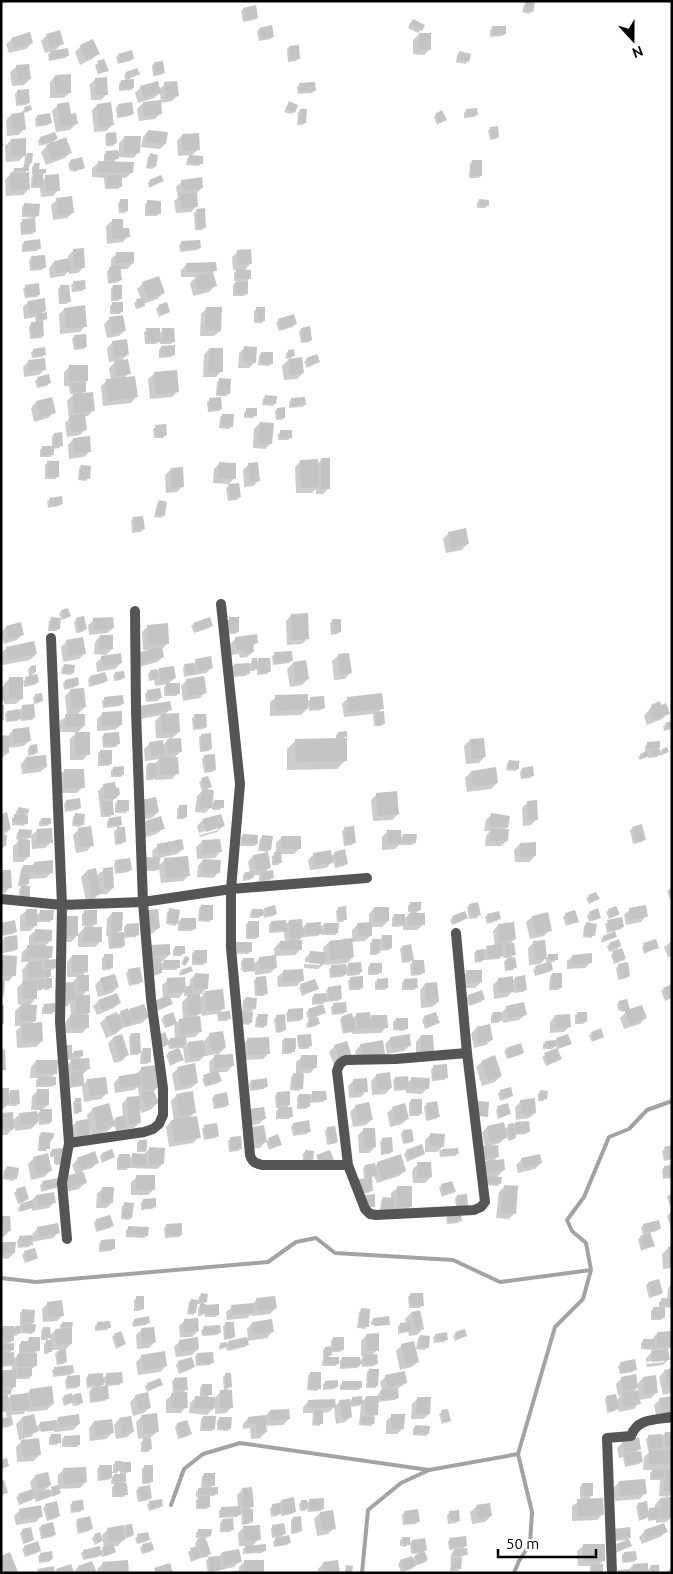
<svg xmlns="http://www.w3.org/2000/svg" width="673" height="1574" font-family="Ubuntu,sans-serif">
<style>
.shadow{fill:#0003;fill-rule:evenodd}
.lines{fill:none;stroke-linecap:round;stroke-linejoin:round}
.stream{stroke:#a3a3a3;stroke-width:4}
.building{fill:#c4c4c4}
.minor{stroke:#555;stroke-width:10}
</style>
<rect width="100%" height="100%" fill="#fff"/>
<path class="shadow" d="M526 3 532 11 529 14 522 12 524 5Z
M243 9 257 18 254 20 243 22 241 11Z
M410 23 423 26 418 33 408 28Z
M493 28 505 34 502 36 490 37V30Z
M260 29 272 37 270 39 259 41 257 31Z
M419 34 430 49 424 55 413 54V40Z
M47 35 62 43 55 51 68 55 65 58 49 61 48 54 52 51 45 53 41 41Z
M12 39 32 43 26 49 9 53 6 44Z
M81 46 98 54 92 59 80 65 75 52Z
M289 47 299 58 296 61 288 62 287 49Z
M460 52 468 61 465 64 456 62 457 55Z
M119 55 133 59 130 61 118 64 116 57Z
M104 60 107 70 98 75 95 65Z
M154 63 163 73 161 75 153 76 152 66Z
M16 67 30 79 24 85 12 86 10 72Z
M126 73 138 74 127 80 133 88 131 90 119 91V84L121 81H126L124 76Z
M55 76 70 92 64 98H50V82Z
M96 79 107 94 101 100H91L90 84Z
M165 84 178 95 172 101 160 103 161 113 155 119 139 121 137 109 143 103 161 101 160 93 154 98 138 103 135 93 141 87 159 89Z
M300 84 314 91 312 93 298 94 297 87Z
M18 91 29 103 26 105 16 106 15 93Z
M289 102 294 112 291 114 284 112Z
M58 105 70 115 76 124 70 130 56 132 52 111Z
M97 105 112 125 106 131 94 132 92 110Z
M118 105 133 114 130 116 117 118 116 108Z
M30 107V109L28 112 23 113 24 129 19 135 7 136 6 120 11 115 23 114 22 111Z
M300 110 305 123 302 125H297L298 113Z
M466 110 477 115 474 117 464 118V113Z
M436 115 445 120 437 125 434 117Z
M37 116 51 123 48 125 36 127 35 119Z
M491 128 498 137 496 139 490 140 488 131Z
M148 131 165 144 160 149 141 147 143 137Z
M55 133 56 139 51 144 70 153 65 158 46 165 41 152 50 143 39 146 38 141 40 138Z
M107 134 116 143 113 146H106L105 136Z
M182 135 199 149 191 156 201 163 199 166 186 165 187 159 191 155 178 156 177 141Z
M125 137 139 152 133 158 118 157 113 163 132 172 126 178H121V186L118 189H105L104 178 92 177V168L98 163H104V155L106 152 119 151V143Z
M11 140H24L25 157 27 154 31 163 25 173 29 189 23 195 6 196 5 180 14 170 22 168 24 166 25 155 19 161 6 162 5 146Z
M150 155 155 167 152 169 146 168 148 157Z
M81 158 84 168 70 171 68 164 70 162Z
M472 161 481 176 478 178H469L470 164Z
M35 164 38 170 45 173 42 175V180L46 177 58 190 53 196 41 197 40 188H31V178L34 175H32V167Z
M150 181H162L149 188 148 183Z
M182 181 202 188 196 194 197 206 191 212 176 213 174 201 178 198 176 187Z
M57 200 73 212 67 218 53 220 51 205Z
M121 200 127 211 125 213H119L118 203Z
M480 200 488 205 485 208H477V203Z
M148 202 159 214 157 216H145V204Z
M25 204 38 215 35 218 22 217V207Z
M197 210 205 227 202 230H195L194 213Z
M23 221 35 231 32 234 21 235 20 223Z
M112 221 128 236 123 242 107 244 106 226Z
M24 242 39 248 37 251 22 252V245Z
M182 242 200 248 197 250 180 252 179 245Z
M74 250 84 267 78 273 69 274V271L64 276 50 278 49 268 54 262 68 260V256Z
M238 251 250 264 244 271 250 278 247 281V293L244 296H233V285L237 281H234V273L237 270H233L232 257Z
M117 253 133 263 127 269H119L121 280 118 282 108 284 107 271 111 268V259Z
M32 257 44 267 42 270 30 271 29 260Z
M187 264 215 270 212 274 215 286 209 292 193 296 190 283 196 277H181V270Z
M74 282 85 288 82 291 72 292 71 285Z
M143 283 163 293 157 299 143 304 141 308 136 309 134 303 141 299 137 289Z
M26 286 39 294 37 297 25 298 23 289Z
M113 286 121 298 118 301H111V289Z
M60 287 69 301 67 304H59L58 289Z
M28 302 45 311 41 314 46 319 42 322 43 336 41 338 30 339 29 326 32 323H36L35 317 24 319 23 307Z
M112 304 122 311 120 314H110V306Z
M159 306 169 312 159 317 156 309Z
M207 308 220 331 214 336H200L201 314Z
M65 309 85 326 80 332 60 334 59 314Z
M257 309 264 320 262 323H254V311Z
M110 318 125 330 119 336 107 338 104 324Z
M279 320 295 324 293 327 279 331 276 323Z
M301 329 311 339 309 342 301 343 299 332Z
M147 330 159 334 163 330 173 341 171 344H160V339L156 344H145L144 332Z
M75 336 86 346 84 349 74 350 72 339Z
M113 342 128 354 121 361 129 373 124 378 136 397 131 403 103 406 101 386 107 380H111L109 368 116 361 109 362 107 348Z
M161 347 174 355 171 357 159 358V350Z
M245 347 255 362 249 368H238L239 353Z
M209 349 221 371 216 377H203L204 355Z
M34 350 45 354 42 357 32 358 31 352Z
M288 351 293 356 289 360 303 373 297 379 284 380 282 366 290 358 286 359V354Z
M261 353 272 363 269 366 258 365 259 356Z
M307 359 318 362 307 368 304 362Z
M29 361 45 369 39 375 24 377 23 367Z
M70 366 87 380 85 382V391L82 394 93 410 88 416H84L85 430 80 435 67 437 65 423 69 419 67 401 74 394H70L69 386H64V372Z
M154 374 178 391 172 397 150 399 148 379Z
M38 378 49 383 47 386 37 388 35 381Z
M220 380 228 394 226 396H216L217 382Z
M265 397 275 403 273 406 262 405 263 399Z
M292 399 304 405 302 407 289 408V402Z
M210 400 221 409 219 411 208 412 207 402Z
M36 402 54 412 48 418 34 422 31 408Z
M278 409 284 418 281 420H276L275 411Z
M247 410 255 415 253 418H244V412Z
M223 415 232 426 229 429 219 428 220 417Z
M260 423 271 443 265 449 253 448 254 429Z
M156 427 166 435 163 438H154L153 429Z
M281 432 291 438 288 440H278V434Z
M54 434 61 446 59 448 53 449V454L51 457H40V450L42 448 52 447V436Z
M73 439 90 451 84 457 69 459 68 445Z
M321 460 329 488 323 494H316V489L312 493H296L295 467 301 461 317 464Z
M48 463 58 476 55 479H45V465Z
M219 464 234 478 229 484 213 483 214 469Z
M249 464 259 480 253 486 244 487 243 470Z
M81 466 88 478 86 481 78 480 79 469Z
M171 469 182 487 177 492 166 493 165 475Z
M229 486 240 497 237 500 228 501 226 488Z
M50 499 62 504 59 506 48 508 47 501Z
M159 501 163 516 161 518 154 517 157 504Z
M133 518 144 529 141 532 132 533 131 521Z
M449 533 467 544 462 550 446 553 443 539Z
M62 611 70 616 62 620 59 614Z
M291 615 308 638 302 644 287 645 286 621Z
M230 618 238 632 235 634H227V621Z
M52 619 59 629 56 631H48L49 621Z
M77 619 85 629 83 632 76 633 74 622Z
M94 620 113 628 107 633 89 635 88 625Z
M333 620 340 632 337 634 331 635 330 623Z
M194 624 211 626 209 628 194 633 191 626Z
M148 626 168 643 162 649 163 657 157 662 136 668 140 653 149 651V650H143L142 632Z
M6 627 23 634 17 640 4 644 1 632Z
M100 636 112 649 106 655 94 654 95 642Z
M236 638 257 642 252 647 253 652 247 657 240 658 239 654 231 655 230 644Z
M67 641 85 653 79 659 63 662 61 647Z
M7 648 36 654 30 660 3 665 1 653Z
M275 654 292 660 289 663 273 665 272 656Z
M348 654 350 673 345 679 334 680 332 661 338 656Z
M102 657 121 663 115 669 97 672 96 663Z
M253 659 256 662 259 660 269 671 267 674 257 675V668L254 671H249L246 676 233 677 232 667 235 665 250 664Z
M196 661 212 667 206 673 184 677 183 668 185 666 192 665Z
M305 661 308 679 302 685 290 687 287 669 293 663Z
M64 665 73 673 71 675 61 674 62 668Z
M31 667 35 672 30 677 38 682 35 685 24 687 23 681 29 677 28 669Z
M173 667 175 678 168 684 178 694 176 696H164V687L167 684 155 686 154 680 149 681 148 674 151 671 156 672 159 669Z
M105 673 106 680 104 683 89 687 88 680 90 677Z
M116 673 124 678 121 680 114 681 113 675Z
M10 678 22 698 16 704H4V700L1 703V688H4V684Z
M187 680 206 692 200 698 183 701 181 686Z
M65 681 78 685 75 687 64 690 63 683Z
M70 691 85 707 77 715 84 726 77 733 88 754 83 760H70V739L77 732H60V721L67 716 65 696Z
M148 691 160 698 158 701 146 702 145 694Z
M35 695 42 701 39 703 34 704 33 698Z
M276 697 307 702 311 698 324 708 321 710 309 711V707L301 715 270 716V702Z
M348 698 382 708 378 713 384 723 381 726H374L373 714 344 717 342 704Z
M105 699 123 703 120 706 103 708 102 701Z
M652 706H661L668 713 662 719 647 725 644 716Z
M22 707 34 718 32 720 21 721 20 717 17 721 6 722 5 714 7 712 20 710Z
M141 707 171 709 164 715 179 732 170 740 181 751 174 758 177 773 172 779 155 780V778L153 780H146V767L148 764H154L160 759 145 761 144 749 150 743 162 746 170 738H156L155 721 161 715 136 720Z
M103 713 121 725 115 730 97 731V719Z
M195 716 206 727 203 729 193 730 192 718Z
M672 722V729L664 731 663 726Z
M13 730 29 741 24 746 8 748V753L1 759V737L8 736Z
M339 733 346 736 343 739 346 760 337 769 287 770V749L296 740 336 739V735Z
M104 734 118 744 116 747 103 748 102 737Z
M202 735 211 749 208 751 200 752 199 737Z
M470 740 484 757 479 763 466 764 464 746Z
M648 743 659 748 656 751 659 753 662 750 667 752 661 756 660 754 657 757 648 758V755L640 760 638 757 645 753V746Z
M30 746 36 753 34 755 28 756V749Z
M100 751 111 764 108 766H98V754Z
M205 756 215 770 212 772 204 773 202 759Z
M26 758 46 767 40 772 22 774 21 764Z
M509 761 518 769 515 771 506 770 507 764Z
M114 768 123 774 121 777H111V770Z
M523 769 533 775 530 778 521 779 520 772Z
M64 771 83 787 77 793H59V776Z
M471 772 497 783 491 789 467 792 465 778Z
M202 780 210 786 206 791 212 804 215 801 222 807 220 810H212V806L205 813 195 812 197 796 202 791 199 782Z
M104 785 119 795 112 801V813H115V804L117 802 128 810 126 813H112L110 817H101L98 791Z
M377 794 398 814 392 820 373 821 371 800Z
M66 801 80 808 77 810 65 812 64 804Z
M528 802 537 819 531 825 523 826 522 808Z
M180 806 186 817 184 819H177V809Z
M136 807 158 812 152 818 139 820Z
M19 809 27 813 25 816 26 823 24 826 12 825V818L16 815V811Z
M76 814 83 824 80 827 72 826 73 817Z
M1 815 10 829 3 836 5 845 3 848H1Z
M491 815 507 827 504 830 507 841 501 846H485L486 836 490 831H484L486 820Z
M42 819 50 824 47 826H39V822Z
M109 819 121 825 118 827 107 828V822Z
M203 820 223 826 217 832 200 837 197 826ZM218 827V830L200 835 199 833Z
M146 822 163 828 157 834 143 838 140 828Z
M633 828 645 839 642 842 633 844 630 830Z
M79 829 92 845 87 851 76 853 73 835Z
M117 829 124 842 122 844 115 845 114 831Z
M345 829 355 842 352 845 344 846 342 831Z
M37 830 51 842 45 848 32 849 31 836Z
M19 831 29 836 27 841 29 856 23 862H13V846L20 840 16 839 17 833Z
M388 831 400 838 404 835 415 843 412 845H399L395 849 382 850V837Z
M243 835 257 844 254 846H240L241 837Z
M262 837 270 849 268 852 258 851 260 839Z
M282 837 300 848 294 854H280L281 862 278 865H272V856L276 853V843Z
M202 842 220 852 215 858 197 859 196 847Z
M520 844 535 856 529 862H515L514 850Z
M158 845 183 849 177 854 159 858 158 866 165 860 189 875 183 881 161 883 159 868 155 871H143L153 859 152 851Z
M335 853 346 864 344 866 335 868 333 861 326 868 310 870 308 860 314 854 331 856Z
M253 856 269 868 265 873 272 878 270 880 259 882V875L252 876 250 880 243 881V875L245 873 250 872 248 862Z
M203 860 219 872 213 878 197 877 198 866Z
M116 861 131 870 128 872 115 874 114 864Z
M35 863 52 872 46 878 28 879V884L25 887H28L19 901V890L22 886H18L21 869 24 866H31Z
M104 869 113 888 107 894H99L94 899 86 901 81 877 87 871 97 876Z
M1 871 10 887 5 893H1Z
M672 887V898L670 899 667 891Z
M589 896 598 899 589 904 586 899Z
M410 903 420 910 415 914 423 925 417 930H403V926L392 927V918L394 915 404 919 411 912H408V906Z
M470 905 479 915 477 918 469 919 467 907Z
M201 906 212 919 209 922 198 921 199 909Z
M339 908 345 919 343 922H337V933L335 935H322V932L318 936 303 937 298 941 301 949 295 955 275 956 276 968 270 973 255 975V970L253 972V970H241V962L243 959 253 965 260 958 275 957 274 948 280 942H285L284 932 269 933V925L271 922 285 925 289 921 302 929 306 924 320 928 324 924H337L336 911Z
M374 908 388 921 382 927H371V935L365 941 351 942 353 957 347 963 325 965V963L318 969 304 968V964L320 965V963L305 962V958L311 952 324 953 323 948 329 942 352 940V930L358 924H369V914Z
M265 909 276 913 273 916 264 918 263 914 259 918H250V913L252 910 261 912Z
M630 909 646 916 641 922 626 925 624 915Z
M170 910 177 923 175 926 166 924 167 912Z
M609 910 618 914 609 919 606 912Z
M26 911 36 916 41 911 52 919 50 922H36V925L30 931H20V916Z
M85 912 96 924 91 928 101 941 95 947H78V934L86 926H82V914Z
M112 913 121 930 117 934H124V927L126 925 138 934 136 937 123 938 124 946 121 948 109 949 108 936H106L107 919Z
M590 913 600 917 589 922 587 915Z
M565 914 577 921 566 926 563 917Z
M487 915 499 918 497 921 487 924 485 917Z
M140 917 159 928 153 933 142 935Z
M453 917 466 918 452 925 450 920Z
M532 917 550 930 544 936 530 939 526 922Z
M181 919 194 929 192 931H178V922Z
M249 922 258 937 256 939H246V924Z
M608 922 623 927 621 929 607 933 605 924Z
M60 923 77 936 71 942H60Z
M1 924 16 931 13 934 1 936Z
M587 924 593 936 591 938 583 937 584 926Z
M498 925 515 939 510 944 514 955 510 959 515 967 513 970 505 971 504 962 508 958H503V955L499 959 485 960V958L481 962 475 963 474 953 477 951 495 947 493 931Z
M35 931 51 940 44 947 51 957 47 961 57 967 54 969 50 970V976L47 980 51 987 48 990H44V987L42 990 36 991V998L29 1006 35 1021 31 1024 42 1041 36 1047 17 1048 16 1031 21 1026H15V1011L22 1004 18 1005 17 988 23 982 22 970 29 962H21L22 952 29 946V936Z
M383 936 391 948 389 950 379 951 377 955H370V943L372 941 380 940Z
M616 936 602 943 601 939 603 937Z
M5 938 17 949 14 951 3 953 2 941Z
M672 941V956L668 957 664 947Z
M534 942 546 958 549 955 557 959 554 962H546V958L540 964 529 965 528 948Z
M610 944 620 946 614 952 625 958 622 961 614 964 611 955 616 949 609 952 607 946Z
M644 945 658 947 644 954 642 947Z
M233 946 250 952 248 954H233Z
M175 947 184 953 181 956H173V950Z
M402 947 412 959 410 962H412L402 963 400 949Z
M195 951 205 963 203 965H192V953Z
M146 952 169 955 163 961H160V965L164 961 179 967 176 970H160L161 973 158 975 148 976Z
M105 955 112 967 110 970H102V958Z
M72 956 87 971 82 976 88 990 82 996 89 1013 85 1017 88 1027 82 1033H65V1022L71 1016 70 1003 68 1006H54V1011L52 1014H42V1008L45 1005H56L55 990 61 984H71L77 977H67V962Z
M573 956 591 962 585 968 567 969V961Z
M1 957 14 975 9 981H4L1 996Z
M413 962 423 973 421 975 411 976 410 964Z
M349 964 361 972 359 975 347 976V973L342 977 330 978 329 969 332 967 345 968Z
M371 964 380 972 378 975H368V967Z
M619 965 629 976 627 978 618 980 616 968Z
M536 967 552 969 549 972 535 976 533 970Z
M129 970 141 981 139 984 129 986 126 973Z
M182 970 191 971 180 976 179 973Z
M283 972 302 980 297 986 278 987 277 977Z
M467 972 481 982 475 988H462L461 977Z
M195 974 207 988 202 993 221 991 223 1009 219 1013 229 1018 227 1021H218L217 1014 202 1016 201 1012 195 1018 201 1031 195 1037 185 1038V1046L189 1043 204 1041 210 1034 225 1048 217 1056 232 1066 227 1072H218L220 1080 218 1083 205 1087 202 1079 210 1074 209 1062 217 1054 206 1056V1054L199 1061 185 1063 183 1048 169 1049 168 1044 160 1048 156 1039 168 1042 170 1039H175L174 1025 165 1028 161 1019 164 1017 176 1023 179 1020H183L182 1002 188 996H184V992L179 998H169L171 1004 158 1011 155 1003 163 998 162 985 168 980 184 990 189 987 190 980ZM198 994H204L199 999Z
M552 974 561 987 558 990H549L550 976Z
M114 976 118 987 112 993 98 997 95 985 100 980Z
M524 977 526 989 523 992 514 993V990L507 997 494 999 493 985 499 979 512 981 515 978Z
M256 978 266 993 264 996H255L254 981Z
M351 978 362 987 360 990H349L348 981Z
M378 980 387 988 385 990H375V982Z
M404 980 417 987 414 990H402V983Z
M425 984 438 1002 432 1007 421 1008 420 990Z
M301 985 317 989 302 996 299 988Z
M329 988 341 999 338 1001 327 1002V1000L323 1004 312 1005V998L314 995 327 994 326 990Z
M672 988V998L665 1001 661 991 664 989Z
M469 996 484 999 481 1002 469 1006 466 998Z
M246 998 254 1009 250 1013 251 1022 249 1025 238 1024 242 1012 243 1000Z
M99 1001 120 1003 114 1008 97 1015 93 1006Z
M619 1002 628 1009 619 1011 617 1005Z
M334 1005 346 1011 343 1014 332 1015 331 1007Z
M507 1007 525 1015 519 1020 503 1023 502 1019 498 1023H491V1016L493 1013H501Z
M130 1010 148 1017 142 1023 122 1028 116 1034 106 1038 100 1023 106 1018 117 1016 121 1012H127Z
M289 1010 302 1019 300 1021 287 1022 286 1013Z
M309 1010 324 1013 316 1017 318 1023 316 1026 307 1028 306 1024 309 1021 306 1013Z
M626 1012 645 1018 640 1024 624 1029 620 1018Z
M578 1013 586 1021 583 1024H575V1015Z
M258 1015 266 1025 263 1028 255 1027 256 1018Z
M356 1015 369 1019 372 1017 386 1027 381 1033 352 1034V1032L343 1034 340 1020 342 1017 352 1019Z
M277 1016 285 1030 282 1032 276 1033 274 1019Z
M555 1016 569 1027 564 1032 550 1033V1022Z
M424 1017 439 1023 425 1029 422 1020Z
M396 1019 407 1028 404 1031 393 1030V1022Z
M476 1028 492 1039 486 1045 474 1048 471 1034Z
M592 1033 603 1036 592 1042 589 1036Z
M131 1034 140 1052 138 1055H130L129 1037Z
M298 1036 310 1046 308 1049H299Z
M421 1036 427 1057H416V1042Z
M113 1038 127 1055 122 1061 114 1063 108 1044Z
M296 1038V1049H294L291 1054H282V1041L284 1039Z
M391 1038 410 1045 404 1051 387 1054 385 1044Z
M248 1039 269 1053 263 1059 243 1060 242 1045Z
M557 1039 570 1043 557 1050 560 1059 558 1061 546 1066 542 1057 557 1049 556 1045 552 1049H543V1044L546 1042H555Z
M382 1042 357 1063 355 1051 361 1045Z
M335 1046 345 1061 334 1065 329 1052Z
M143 1049 150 1062 147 1064H140L141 1052Z
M507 1049 522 1052 520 1055 507 1059 504 1051Z
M74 1052 82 1056 78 1060 88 1069 82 1075 83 1085 88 1080 107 1093 101 1099 84 1102 82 1086 70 1088 66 1066 72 1060H64Z
M169 1053 182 1060 170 1066 166 1055Z
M302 1057 315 1068 310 1073H303L302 1088 299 1091 290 1090 291 1077 296 1075V1062Z
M36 1061 56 1073 51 1078 55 1084 52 1087H36V1081L38 1078H30L31 1067Z
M482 1062 501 1076 495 1082 482 1086 476 1067Z
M434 1066 447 1077 444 1080 432 1081 431 1069Z
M142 1068 158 1087 153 1092 157 1103 152 1109 142 1113 139 1107 140 1122 134 1128 116 1131 114 1125 108 1131 92 1136 90 1127 88 1128 89 1134 84 1140 73 1141 71 1128 76 1122 88 1120 87 1115 93 1109 113 1121 115 1119 123 1117 122 1104 127 1098 139 1097 138 1087 134 1090 115 1093 114 1083 119 1077 136 1074Z
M178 1068 197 1083 191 1088 175 1091 172 1074Z
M377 1075 391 1088 385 1094 372 1095 371 1081Z
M395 1078 407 1083 412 1078 428 1088 422 1094 406 1093V1090L394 1091 393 1081Z
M252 1081 267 1086 264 1089 250 1091 249 1084Z
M353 1081 366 1091 361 1097 349 1098 348 1086Z
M1 1089 8 1094 11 1091 19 1103 16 1106H9V1104L1 1111Z
M38 1090 48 1105 42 1110 51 1122 49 1124 39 1125V1121L31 1129 15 1131V1127L7 1135H1V1114L12 1121 20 1114 36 1115 41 1110H31L32 1096Z
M501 1091 512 1096 509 1098 500 1101 498 1093Z
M541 1091 546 1098 543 1101H538V1094Z
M277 1093 289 1105 286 1109 291 1116 289 1119H276V1111L279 1108H276L275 1096Z
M312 1093 325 1100 323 1102 309 1103V1106L306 1109H297V1098L299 1095H310Z
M177 1095 195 1112 189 1118 199 1137 193 1143 169 1147 166 1127 171 1121H174L171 1101Z
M214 1096 228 1105 226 1107 214 1109 212 1098Z
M76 1099 80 1112 78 1114H74L73 1102Z
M411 1100 421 1113 419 1116H409V1103Z
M521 1101 535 1113 529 1118 516 1120 515 1107Z
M426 1105 439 1116 436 1119 426 1121 424 1107Z
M356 1106 372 1119 366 1125 353 1127 350 1112Z
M498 1107 509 1114 498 1119 496 1110Z
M263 1108 264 1119 259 1124 244 1126Z
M393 1108 408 1118 402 1124 390 1127 387 1113Z
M528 1122 529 1131 526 1134 514 1135 515 1138 512 1140 508 1141 507 1136 500 1143 489 1146 498 1157 493 1161 504 1170 496 1178 500 1183 498 1186 483 1185 479 1168 487 1160H481L485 1148 482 1133 487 1127 504 1130 509 1125Z
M293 1124 309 1131 307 1134 293 1136 291 1127Z
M205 1126 218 1136 215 1138 204 1140 202 1129Z
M334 1127 337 1142 334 1144 327 1145 325 1131 327 1128Z
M253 1128 266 1142 269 1139 281 1144 269 1150 266 1141 260 1148 250 1149 247 1134Z
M364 1129 375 1147 369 1153H359L358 1135Z
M403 1131 413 1141 410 1143 403 1144 401 1134Z
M41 1133 52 1139 46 1151H38L39 1136Z
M431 1134 443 1146 437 1152H425V1140Z
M231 1138 240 1149 238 1151 229 1152 228 1141Z
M383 1139 392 1152 389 1154 381 1155 380 1142Z
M139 1141H146V1152H137V1143Z
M672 1146V1159L664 1161 662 1151Z
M150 1148 163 1164 157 1169 130 1168V1166L126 1170H117V1158L120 1155 129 1159 133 1155 144 1154Z
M52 1150H61L62 1162 59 1165H56L55 1157H50V1152Z
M439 1150H457V1153L455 1156 440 1157Z
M407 1151 424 1154 407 1162 404 1154Z
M305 1152 309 1165H302L303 1154Z
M102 1154 114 1157 102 1163 100 1156Z
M34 1158 50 1171 44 1177 31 1180 28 1164Z
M78 1159 98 1162 92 1168 82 1171 85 1183 79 1189 62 1193 61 1184 56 1188 41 1192 40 1185 43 1183 76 1175 72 1165Z
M522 1159 541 1163 535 1169 518 1173 516 1165Z
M378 1163 405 1171 399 1176 377 1183 374 1176 371 1178 372 1190 369 1193 356 1194 364 1180 363 1168 365 1166 374 1167Z
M418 1164 431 1177 425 1183H413L412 1170Z
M672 1166V1178L663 1179 662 1170 664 1167Z
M7 1167 16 1178 13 1181 3 1179 4 1170Z
M137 1177 153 1190 148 1195H131V1182Z
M442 1185 454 1191 442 1197 439 1188Z
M505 1186 515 1213 509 1219 496 1218 499 1192Z
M103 1188 112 1203 106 1208H96L97 1194Z
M397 1188 411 1206 405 1212 380 1211 381 1201 383 1198 391 1199V1193Z
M17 1190 27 1199 21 1205 30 1202 36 1196 54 1202 49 1208 32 1211V1208L19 1212 18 1208 24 1202 18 1204 14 1193Z
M670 1194H672V1205L670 1206 667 1197Z
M458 1196 466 1204 464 1207 456 1208 455 1198Z
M143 1200 155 1207 152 1209 141 1210V1203Z
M125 1203 131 1218 129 1220 121 1219 122 1206Z
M672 1211V1228H671L667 1216Z
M449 1215 461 1220 458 1223 447 1224 446 1217Z
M1 1217 9 1231 4 1237H1Z
M109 1217 112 1225 110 1228 96 1232 94 1223 96 1220Z
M167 1225 181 1235 179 1237 165 1238 164 1228Z
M644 1225 659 1228 657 1231 649 1233 653 1246 641 1251 638 1239 643 1236 641 1227Z
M129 1227 147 1235 144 1238 126 1237V1230Z
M38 1228 59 1232 53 1238 32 1242 29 1247 18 1248 17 1240 20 1237 33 1236 32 1234Z
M101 1241 114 1248 111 1251 99 1252V1244Z
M1 1243 14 1253 8 1259 1 1258Z
M668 1248H672V1268L663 1269 662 1254Z
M25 1252 37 1258 25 1263 22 1255Z
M659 1281 662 1293 659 1295 649 1298 646 1286 648 1283Z
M672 1284V1308L663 1307 664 1317 661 1320H651V1311L653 1309 659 1308V1302L662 1300H667L668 1288Z
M411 1294 422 1305 420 1308H409L408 1297Z
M201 1295 206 1302 202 1305 218 1306V1314L216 1317H205L204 1313 202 1316H198V1308L201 1304H196L195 1312 193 1315 187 1314 189 1302 191 1300 198 1301 199 1297Z
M137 1298 143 1309 140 1311H134V1300Z
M257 1299 276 1308 270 1314 252 1316V1314L247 1318 227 1320 226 1312 232 1307 252 1305Z
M48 1303 63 1315 57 1321 43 1322 42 1309Z
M361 1310 367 1326 365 1329 357 1328 359 1312Z
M23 1311 33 1322 30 1325 34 1331 32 1334 19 1333 16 1336 13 1335V1340L8 1345 13 1350 9 1353 13 1359 19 1355V1345L21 1342H27L29 1338 38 1350 35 1353V1366L31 1370V1376L29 1379H14L15 1386 7 1396V1399L11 1396 27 1394 30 1390 53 1404 47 1410 27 1412V1410L23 1414 11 1415 12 1424 9 1427 1 1428V1419L7 1418 6 1412H1V1373L3 1372 12 1371V1366L1 1367V1327L13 1330 16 1327H20V1313Z
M419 1312 423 1329 417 1335 409 1336 408 1332 398 1334V1326L401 1324H406L405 1319 411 1313Z
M373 1319 387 1324 371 1325V1322Z
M135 1320 149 1322 146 1325 133 1327 132 1323Z
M185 1320 198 1331 192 1337H180L179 1326Z
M63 1323 71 1327V1344L65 1350 66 1361 63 1364 57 1365 55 1354 60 1350H50L48 1354H44V1344L46 1342H50V1337L47 1340H41V1331L43 1328 49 1336 56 1330H60V1325Z
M98 1323 109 1327 107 1330 95 1331V1326Z
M226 1323 234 1337 231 1339 224 1340 223 1326Z
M252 1323 272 1332 267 1338 247 1341V1345L245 1347 227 1351 226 1347 219 1350V1346L221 1344 226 1345 228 1343 248 1339 247 1329Z
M204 1328 219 1333 217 1335 202 1336 201 1330Z
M141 1330 155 1342 149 1348 137 1349 136 1335Z
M456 1333 466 1336 455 1341 453 1336Z
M657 1333 672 1346 667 1350 668 1360 663 1365 647 1367 646 1364 664 1362V1359L646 1362V1358L652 1352V1350L641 1349V1343L644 1340H652Z
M114 1335 125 1344 122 1346 116 1349 112 1337Z
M367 1335 377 1350 372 1355 377 1363 374 1366 362 1367 361 1364 357 1368 340 1369V1362L335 1366H322V1361L325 1357 323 1358V1350L325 1348H331V1340L334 1338 343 1349 340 1352H331V1355L327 1358 338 1363 342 1358 359 1361 364 1356H361V1341Z
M436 1335 446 1340 444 1342 434 1343 433 1337Z
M420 1336 427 1347 425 1350 416 1349 418 1338Z
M180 1341 198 1349 192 1355 176 1357 174 1347Z
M402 1345 418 1362 412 1367 400 1370 396 1351Z
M197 1354 212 1362 210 1365 196 1366 195 1357Z
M142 1356 166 1366 160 1372 138 1375 136 1362Z
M179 1362 194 1367 191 1369 179 1374 176 1365Z
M621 1363 635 1369 633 1372 620 1374 618 1366Z
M55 1368 72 1373 68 1377 79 1386 77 1388 66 1389 65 1380 70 1375 53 1377 52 1370Z
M369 1370 377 1386 375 1388H366L367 1372Z
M672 1370V1393L663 1395 659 1377 665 1371Z
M311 1373 319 1388 317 1391 307 1390 308 1376Z
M226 1374 231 1386 226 1391 231 1408 226 1413 215 1414V1407L207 1415 189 1413 190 1403 196 1397H200V1388L202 1385 210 1394 207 1398H215L221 1391H224L223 1377Z
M89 1375 102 1379 107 1375 122 1382 119 1385 107 1386V1398L105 1401 90 1403 89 1392 93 1387 87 1388 86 1378ZM105 1382V1387L99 1388Z
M386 1376 406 1383 397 1389 398 1397 395 1400 377 1402 376 1414 374 1417 373 1424 371 1426 359 1425 361 1404 359 1406 349 1407 351 1417 345 1422 336 1424 334 1407 329 1412 322 1413V1423L319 1426 312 1425 313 1413H303V1407L309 1401 334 1407 340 1401 349 1402 352 1399 361 1402 367 1397 378 1398V1394L382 1391 380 1382Z
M622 1378 637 1384 643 1378 657 1392 651 1398 639 1400V1403L634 1409 619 1412 618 1408 615 1411 607 1413 605 1399 607 1397 616 1401 621 1395 618 1396 616 1384ZM638 1387V1392L632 1393Z
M175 1379 187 1389 182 1394 186 1407 181 1413H166V1400L173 1394 172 1381Z
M325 1382 337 1387 334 1389 323 1390V1385Z
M343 1382 361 1388 358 1390H340V1385Z
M148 1384 161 1385 147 1392 145 1386Z
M80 1394 82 1402 79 1405 73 1406 72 1403 64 1406 62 1398 65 1396Z
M136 1396 150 1407 144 1413 133 1416 130 1402Z
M672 1397V1418L656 1415 654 1405 660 1399Z
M418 1398 429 1414 423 1419H411L412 1404Z
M270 1411 289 1419 283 1425 265 1426 266 1432 260 1438 251 1439 250 1428 243 1429V1424L248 1418 265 1416Z
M442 1412 450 1421 442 1424 439 1414Z
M142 1416 157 1432 150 1438 151 1449 148 1452H141V1442L145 1438 138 1439 136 1422Z
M392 1416 403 1428 397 1434H386V1421Z
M203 1417 214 1429 212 1431H200L201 1419Z
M22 1418 36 1428 40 1423 56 1421 58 1418 79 1424 73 1430 39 1434 54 1432V1429L38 1431V1430L35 1432 31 1437 24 1438 25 1440 39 1455 34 1461 17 1462 16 1447 24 1439 19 1440 16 1424Z
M220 1418 230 1428 228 1431 217 1430V1421Z
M119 1419 133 1431 127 1437 116 1439 114 1425Z
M186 1421 190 1434 188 1436 178 1439 175 1427 177 1424Z
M94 1422 112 1433 106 1439 90 1441 89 1428Z
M416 1426 428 1434 426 1436 413 1435V1429Z
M665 1433H672V1493L668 1497 659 1496 660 1480H650V1473L653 1470H643L644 1457 651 1450 648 1451 646 1439 649 1436 661 1437Z
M51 1435 59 1442 57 1445H49V1438Z
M64 1437 79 1444 77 1447H62V1439Z
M623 1442 640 1449 635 1453 641 1462 639 1464 625 1467 623 1457 619 1458 617 1448Z
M116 1462 130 1463V1471L125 1474V1482L122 1484 126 1494 124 1497H112V1487L115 1484H111L112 1477 116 1473H111V1478L108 1480 98 1481 97 1469 100 1467 113 1472V1465ZM120 1470V1475H115Z
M145 1466 152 1481 149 1484H142V1469Z
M63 1470 86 1482 80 1488 58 1489 60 1493 52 1497 51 1495 48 1498 36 1502 34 1497 32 1500 19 1505 16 1497 32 1490 30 1482 35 1476 50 1485 43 1492 49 1491 58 1486V1475Z
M204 1474 213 1485 210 1488 216 1494 214 1496H209V1507L206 1509H196V1500L200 1497H196V1491L201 1489 202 1477Z
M619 1482 645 1493 640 1499 615 1501 613 1488Z
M582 1484 592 1495 588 1500 602 1515 597 1520 572 1521V1506L580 1500V1487Z
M139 1488 151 1498 149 1500 138 1502 136 1491Z
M243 1489 252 1507 248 1510 252 1522 249 1524 242 1525 241 1512 237 1517 219 1518V1511L222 1508 238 1507 237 1495Z
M660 1499 671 1509 672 1508V1517L666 1522 656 1523V1520L648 1521V1517L645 1519 639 1521 636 1506 639 1504 647 1511 650 1509 655 1508V1505Z
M282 1501 295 1511 292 1514 281 1516V1513L277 1516 271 1517 270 1508Z
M302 1501 306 1504 309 1501 323 1508 321 1511 308 1512 307 1508 304 1511H300L299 1504Z
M73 1502 83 1509 80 1512 71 1513 70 1505Z
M150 1502 162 1506 159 1508 149 1511 147 1505Z
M489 1504 491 1516 485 1522 472 1524 470 1512 476 1507Z
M46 1505 59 1516 57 1518 47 1521 43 1508Z
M20 1510 41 1516 36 1522 16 1525 14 1516Z
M405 1512 418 1521 416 1524 403 1525 402 1515Z
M450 1512 459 1520 456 1523 448 1524 447 1515Z
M320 1513 334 1528 328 1534 317 1536 314 1519Z
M293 1518 301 1531 298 1533 291 1534V1520Z
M78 1520 91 1529 89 1531 78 1534 76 1523Z
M222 1520 233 1529 230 1532H220V1523Z
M41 1526 54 1535 52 1537 41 1539 39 1528Z
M125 1526 133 1535 130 1537 124 1539 118 1546H113L115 1552 112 1554 102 1557 101 1554 98 1557 83 1560 81 1553 84 1551 100 1552 104 1548 102 1535 108 1529H123Z
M273 1526 285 1533 280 1538 290 1542 287 1545 274 1547 273 1542 277 1537 272 1538 271 1529Z
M244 1527 259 1539 252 1546 265 1550 262 1553 243 1554V1549L247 1546H239L238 1533Z
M23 1530 33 1540 30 1542 23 1544 20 1533Z
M199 1530 210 1536 207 1538H205L210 1554 207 1557 199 1558 191 1562 188 1552 196 1547 195 1543 200 1538H196V1533Z
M645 1531 666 1532 660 1537 642 1544 639 1537Z
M611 1532 630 1537 628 1539 630 1546 616 1553 614 1547 628 1540 612 1541Z
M95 1535 102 1541 95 1545 92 1538Z
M138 1536 148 1539 146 1542 137 1544 135 1538Z
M403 1538 408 1544 406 1547 400 1546V1540Z
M450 1539 466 1546 461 1550 466 1554 461 1557 460 1569 457 1571H450L451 1554 455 1549 449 1550 448 1542Z
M412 1541 426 1550 424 1551 427 1560 424 1563 414 1566 412 1569 401 1572 398 1564 401 1561 412 1559 418 1553 411 1554 410 1543Z
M143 1545 152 1549 150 1552 142 1554 140 1548Z
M583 1546 604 1560 599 1565 602 1573H590V1566H578L577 1551Z
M25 1547 39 1550 37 1553 25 1557 22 1549Z
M222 1553 240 1561 234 1567 208 1573 206 1561 208 1559 218 1557Z
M624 1553 636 1560 633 1562 622 1563V1555Z
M41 1554 52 1559 49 1562 39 1563 38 1556Z
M245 1561 263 1573H231L239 1572V1567Z
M91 1562 95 1573H54L57 1570 70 1565 73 1573 78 1567Z
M103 1563 128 1573H98L97 1569Z
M324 1563 339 1573H319L318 1569Z
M633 1565 647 1571 651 1566 657 1573H617L618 1571 628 1570Z
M672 1567V1573H667V1572Z"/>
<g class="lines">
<path class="stream" d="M1 1278 36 1282 268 1262 296 1242 316 1238 335 1253 453 1260 500 1282 591 1270
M171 1505 184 1469 203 1454 240 1443 429 1470
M362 1573 368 1510 401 1483 429 1470 518 1454
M514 1573 519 1561 530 1544 532 1512 518 1454 555 1327 583 1299 591 1270 586 1243 572 1231 567 1220 584 1197 609 1137 629 1129 647 1110 672 1101"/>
</g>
<path class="building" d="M526 1 535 3 533 12 524 10Z
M256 5 258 18 245 20 243 8Z
M413 19 425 25 422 31 409 25Z
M272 25 274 37 261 39 259 28Z
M492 26H506V34L493 35Z
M60 30 64 44 50 48 46 34Z
M30 32 33 43 14 48 11 38Z
M419 33H431V50L418 49Z
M93 39 100 54 86 60 80 45Z
M299 45 300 59 290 60 289 46Z
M68 48 69 56 51 59 50 51Z
M132 50 134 59 121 63 118 54Z
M459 51 471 54 469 62 458 59Z
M104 59 109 71 101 73 97 61Z
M163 61 165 73 155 75 154 62Z
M29 64 31 79 17 81 16 65Z
M137 68 140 74 128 79 126 72Z
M71 74V93H55V75Z
M107 77 108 95H96L95 78Z
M134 79V88L121 89V80Z
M158 81 161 93 144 98 140 86Z
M177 81 179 96 166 98 164 82Z
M315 82 316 91 300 92 299 83Z
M29 89 30 103 19 104 17 90Z
M161 100 162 114 144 116 143 102Z
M289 101 298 105 295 113 286 109Z
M69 102 71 114 76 113 78 124 61 127 57 104Z
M111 102 114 125 99 127 97 104Z
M132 102 134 114 119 116 118 104Z
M31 105 32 110 25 112 24 107Z
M477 108 478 115 467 116 466 109Z
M300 109H307L306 123H299Z
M442 110 447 120 440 123 435 114Z
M24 112 26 130 13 131 11 114Z
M50 113 52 123 38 125 37 115Z
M498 126 499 137 492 138 490 127Z
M148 130 168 132 166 144 146 142Z
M55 132 58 139 42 144 40 137Z
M116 132 117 143 108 145 106 133Z
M199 133 200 150 183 151 182 134Z
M124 136H141L140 153 124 152Z
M66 137 72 153 52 160 46 145Z
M26 138V156H11V139Z
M118 150 119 159 107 160 106 151Z
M27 153H33L32 163H26Z
M150 153 158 155 156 167 148 166Z
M189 155 203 156V164L188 163Z
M82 157 85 168 73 172 70 160Z
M472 160H482V176H471Z
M98 161 134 162 133 173 97 172Z
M34 163H40L39 169H46V173H34Z
M24 164H29V171H14V168H24Z
M29 172 30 189 11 191 10 173Z
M33 174H43V185L33 186Z
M59 174 60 191H46L45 175Z
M107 175H122V187H107Z
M161 175 164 181 152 186 149 180Z
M202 177 203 188 183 191 181 180Z
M197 193 198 207 181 208 180 194Z
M72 196 74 213 58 215 56 198Z
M120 199H128V211H121Z
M479 199 489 200V206L479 205Z
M147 200 161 201V214H147Z
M24 203 40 204 39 216 23 215Z
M205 208 206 228H197L196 209Z
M35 218 36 232 23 233 22 219Z
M112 219H123V228H129L130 237 112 239Z
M40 239 41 249 25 250 24 241Z
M200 240 201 248 182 250 181 241Z
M84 248 85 268H74L73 249Z
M251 249 252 264 238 265 237 250Z
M116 252H134V263H116Z
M45 255 46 268 32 269 31 256Z
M69 258 71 271 56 273 54 261Z
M216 262 217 271 187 272 186 263Z
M120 265 122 280 111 282 109 267Z
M236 269 251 270V279H236Z
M213 272 217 286 198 291 195 276Z
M159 276 165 293 148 299 142 282Z
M85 280 86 289 75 290 73 281Z
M248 281V294H235V282Z
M39 283 40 295 27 296 25 285Z
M60 285H69L71 302H61Z
M113 285H122V299H113Z
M45 298 46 311 30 314 28 301Z
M143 298 145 306 138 308 136 299Z
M112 302H123V312H112Z
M167 302 170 312 162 315 158 305Z
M85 305 87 327 66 328 64 308Z
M206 307H222L221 331 205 330Z
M256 307H265V321H257Z
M47 312V319L38 320 37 314Z
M294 314 297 324 281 329 278 319Z
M123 315 126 331 112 333 109 317Z
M43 321 44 336 32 337 31 322Z
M310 326 312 340 303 342 301 328Z
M146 328H160V342H147Z
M162 328H174L175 342H162Z
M86 334 87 347 76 348 74 335Z
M127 339 129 355 114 356 112 341Z
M175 345V355L161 356V346Z
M244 346 257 347 256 363 243 362Z
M45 347 46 355 34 356 33 349Z
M209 348H223V372L208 371Z
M294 349 295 356 288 357V350Z
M261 352H273V364L260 363Z
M317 354 320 362 309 366 306 358Z
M302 357 304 373 290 375 288 359Z
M45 358 46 370 30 371 28 360Z
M128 359 131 374 117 376 114 361Z
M69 365H88V381H69Z
M177 370 179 392 156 394 154 372Z
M49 374 51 383 39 386 37 377Z
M135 376 138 397 108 401 106 379Z
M219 378 231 379 230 394H218Z
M86 382V392H72L71 383Z
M93 392 95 411 74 413 73 394Z
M265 395 277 396 276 404 264 403Z
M52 397 56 413 40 417 36 401Z
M221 397 222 409 210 411 209 398Z
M305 397 306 405 291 406V398Z
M285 407V418H278L277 408Z
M246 408H257V416H246Z
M85 414 87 430 72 432 70 416Z
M222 414H234L233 427 221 426Z
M260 422 274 423 272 444 258 443Z
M166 424 167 435 156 437 155 425Z
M280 430H292V438H280Z
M62 432 63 446 55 447 54 433Z
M90 436 91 452 74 453 73 438Z
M42 446H54V455H42Z
M321 458H330V489H321Z
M318 459 319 487 301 488 300 460Z
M47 461H59V477H48Z
M219 462 236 463V479L218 478Z
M258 462 260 481 250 482 248 463Z
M81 465 91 466 90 479 80 478Z
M183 467 184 487 171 488V468Z
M239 483 241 497 231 499 228 484Z
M62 496 63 504 51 506 49 498Z
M159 500 167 502 165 516 156 515Z
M143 516 145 529 135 531 133 517Z
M466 528 469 544 451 548 448 532Z
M68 608 71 616 64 619 61 610Z
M308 613 309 639 292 640 291 614Z
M84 616 87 629 79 631 76 618Z
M51 617 61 618 60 629 50 628Z
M113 617 114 628 94 630 93 618Z
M210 617 213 626 197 632 193 623Z
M229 617H239V632H229Z
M332 619H341V632L333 633Z
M21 622 24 635 9 639 6 626Z
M168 623 169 644 149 645 147 625Z
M257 634 258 643 253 644 254 652 245 653V649L237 650 235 637Z
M100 635H113V649H99Z
M83 637 86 654 69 656 66 640Z
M34 641 37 654 9 660 6 647Z
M162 647 164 657 142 663 140 652Z
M292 651 293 661 275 663 274 652Z
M121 653 122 663 103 666 101 656Z
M349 653 352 673 340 675 338 654Z
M211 656 213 668 198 671 195 659Z
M252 658H257L258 669H253Z
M258 658H270L271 672 260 673Z
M306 660 309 679 296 682 293 662Z
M193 663 195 674 187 675 184 664Z
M249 663 250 674 235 675 234 664Z
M64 664 75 665 74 673 63 672Z
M36 665V672L31 673 30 666Z
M174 666 176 678 161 681 159 668Z
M157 669 158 678 152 679 150 670Z
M124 671 125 678 116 679 115 672Z
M105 672 108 681 92 685 90 676Z
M37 674 39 682 27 685 25 677Z
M204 676 207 693 189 696 186 679Z
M9 677H23V699H9Z
M78 677 79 685 66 688 65 680Z
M166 683H180V694H166Z
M4 686 6 700 1 701V687Z
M84 688 86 707 72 709 70 689Z
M160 688 162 698 149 700 147 690Z
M42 693 43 701 36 702 35 694Z
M382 693 384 709 349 712 347 697Z
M308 694V709L276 711 275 695Z
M123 695 124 704 105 706 104 697Z
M324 696 325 708 311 709 310 697Z
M170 701 172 710 142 715 140 706Z
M660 701 661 705 666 703 670 714 653 720 649 709 652 708 651 705Z
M34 704 35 718 23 719 22 705Z
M1 705H4V720H1Z
M19 709 21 719 8 721 7 711Z
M122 711V725L102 726V712Z
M384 711 385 724 376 725 375 712Z
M179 713 180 732 162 733 161 714Z
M65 714H85V726L66 727Z
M194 714H206L207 727 195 728Z
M672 721V728L667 729 665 723Z
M29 727 31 741 14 743 13 729Z
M347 731V737H338V732Z
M75 732H90V755H75Z
M119 732 120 744 105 746 104 733Z
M211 733 212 749 202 750 201 734Z
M1 735 9 736V753H1Z
M181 738 182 752 168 753 167 739Z
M339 738H347V761L296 762 295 739Z
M484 738 486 757 472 759 470 739Z
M163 740 164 754 151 756 149 742Z
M660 741V748L647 749V742Z
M37 744 38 753 30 754V745Z
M667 747 669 752 663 754 662 749Z
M660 749 661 755 651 756 650 750Z
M100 750H112V764H100Z
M647 751 649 756 642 759 640 754Z
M215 754 216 770 206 771 204 755Z
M46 755 47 767 27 769 26 757Z
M178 757 179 774 160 775 159 758Z
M509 760 519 761V769L508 768Z
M148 763H156L157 778H148Z
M124 766V775H113V767Z
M533 766 534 776 523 777 522 768Z
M496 767 498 783 473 787 471 771Z
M64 769H84L85 788H64Z
M208 776 212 787 205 789 201 778Z
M115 782 116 788 119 787 120 795H117V798L105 799 103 784Z
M202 789 214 790 212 808 200 807Z
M397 791 399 814 378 816 376 793Z
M156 797 159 812 144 815 141 800Z
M80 798 81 808 67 810 66 800Z
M117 800H129V811H117Z
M214 800H224V808L214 807Z
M537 800 538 820H528L527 801Z
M102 801H113L114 815H103Z
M179 805H187V817H179Z
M18 807 29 809 28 814 18 813Z
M7 812 11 829 1 832V814Z
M75 813 85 814 84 825 74 824Z
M491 813 510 816 508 828 489 825Z
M14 814 28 815V824L14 823Z
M221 814 225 826 206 832 202 819Z
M121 816 122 825 109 826V818Z
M161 816 165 829 148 833 145 821Z
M41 818H51V824H41Z
M642 824 646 840 636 842 632 827Z
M91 826 94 846 81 847 78 828Z
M354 826 356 843 346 844 344 827Z
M117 827H125L126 842 117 843Z
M52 828 53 843 37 844V829Z
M19 829 32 830 31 838 18 837Z
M491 829H509L508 841H490Z
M387 830H401L402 844H387Z
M1 834 7 835 6 846 1 845Z
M243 834 258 835V844L242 843Z
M403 834H417L416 843H403Z
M262 835 273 836 271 850 260 849Z
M281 836H301V849H282Z
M18 839 30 840V857H18Z
M182 839 184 849 159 854 157 844Z
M220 839 222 852 203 854 202 840Z
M536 842V856L520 857V843Z
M345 849 348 864 337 866 334 852Z
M331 850 333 863 315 865 313 853Z
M281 851 282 863H274V852Z
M268 852 271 868 256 871 253 855Z
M188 856 190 876 166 878 164 858Z
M146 857 160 858 159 870 145 869Z
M130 858 132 870 118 872 115 860Z
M203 859 221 860 220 873 202 872Z
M53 860V873L35 874 34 862Z
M23 865H34V872H23Z
M113 867 114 888 105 889 103 868Z
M96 868 101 894 92 896 87 870Z
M1 870H11L12 888H1Z
M273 870 274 878 262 880 261 872Z
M253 871 254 878 245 879V872Z
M21 874H29V884H20Z
M21 886H30V899H21Z
M596 892 600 899 591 902 588 895Z
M410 902H421V910L410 911Z
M478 902 481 915 472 917 469 904Z
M201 905H213V920L200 919Z
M275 905 277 914 267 916 264 908Z
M646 905 648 917 631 919 629 908Z
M346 906 347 920H339L338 907Z
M616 906 620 914 611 918 608 909Z
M374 907H389V921L374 922Z
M169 908 180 910 178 924 168 922Z
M598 908 601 918 592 921 589 912Z
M26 909H37V926H26Z
M158 909 160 928 147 930 145 910Z
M252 909H263V916H252Z
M40 910H54L53 920H40Z
M84 910H97V924H84Z
M575 910 579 922 569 925 565 913Z
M465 911 468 918 455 924 452 916Z
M499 911 501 919 489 922 487 914Z
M112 912H123L122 931H111Z
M548 912 552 931 536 934 532 916Z
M409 913H425V925H408Z
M394 914H405V924L394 925Z
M66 916H78V936H65Z
M622 917 624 927 610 931 607 920Z
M181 918H196V929H180Z
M302 919 304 937 290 939 289 920Z
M15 920 17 932 3 935 1 923Z
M286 920 287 930 271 931V921Z
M248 921H259V937H248Z
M321 922 322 934 306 935V923Z
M372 922V936H358L357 923Z
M514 922 516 939 500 942 498 924Z
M586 922 597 924 595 936 584 935Z
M139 923V935L126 936V924Z
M324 923H339L338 933H324Z
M84 927H102V942H83Z
M35 929 52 930V941H34Z
M615 931 617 937 605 941 603 936Z
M124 932 125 946 112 947 111 933Z
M17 935 18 949 6 951 4 937Z
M382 935H392V948L383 949Z
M352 938 354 957 330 960 329 941Z
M372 939H380V953H372Z
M619 939 621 946 611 950 609 943Z
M656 939 659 948 646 952 643 943Z
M302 940V950H280V941Z
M545 940 547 959 535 960 533 941Z
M235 942H252V952H235Z
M514 943 516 955 506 956 504 944Z
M170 944V955L151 956V945Z
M411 944 414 960 404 961 402 946Z
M502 944 503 956 488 958 486 946Z
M27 945 53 946 52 958 27 957Z
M175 946H185V954H175Z
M622 948 626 959 616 962 612 951Z
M484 949 485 960 477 961 476 950Z
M194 950H207V963H194Z
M310 951 326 952 325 964 309 963Z
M592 953V963L573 964 572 955Z
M104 954H113V968H105Z
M548 954H558V960H548Z
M1 955 17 956 16 976 1 975Z
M72 955H88V972H72Z
M276 955 277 968 261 970 259 957Z
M185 956 190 958 185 966 181 964Z
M515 957 517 968 507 969 506 959Z
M161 958 162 973 150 974V959Z
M243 958H254L255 971 243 972Z
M58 959V967L44 968V960Z
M164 960H180V968H164Z
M412 960H424L425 973 413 974Z
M42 961 43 977 29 978 27 963Z
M551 961 553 970 538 975 535 966Z
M361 962 362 972 350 974 348 963Z
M628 962 630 976 620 978 618 964Z
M370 963H382V973H370Z
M346 964V975L332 976 331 965Z
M191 966 193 971 183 975 181 970Z
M140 967 143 982 132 984 128 969Z
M51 969V977H44L43 970Z
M303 969 304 981 283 982V970Z
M466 970H482V982L467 983Z
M195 973 209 974 208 989 194 988Z
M552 973H562V988H551Z
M115 974 119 987 104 992 100 978Z
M77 975H89V991H77Z
M525 975 527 990 517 991 515 977Z
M266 976 268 994 257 995 256 977Z
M363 976V988L351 989 350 977Z
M513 976 514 992 499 993 498 978Z
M185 977 186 992 168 993 167 978Z
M46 978H52V988H46Z
M388 978V988H377V979Z
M417 978 418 988H404V979Z
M44 979 45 988 39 989 38 980Z
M315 979 319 989 304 994 300 984Z
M1 980 5 981 4 996 1 995Z
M22 981H37V999H23Z
M74 982 75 1000 62 1001 61 983Z
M437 982 439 1002 426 1003 425 983Z
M672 984V998L668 999 663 988Z
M341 985 342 999 329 1000 328 987Z
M186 986H192V993L186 994Z
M223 989 225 1009 207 1011 205 991Z
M482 990 485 999 471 1004 468 995Z
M117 993 121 1003 102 1010 98 1000Z
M326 993 327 1002 314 1003V994Z
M200 994 201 1014 189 1015 187 995Z
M76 995H90V1013L76 1014Z
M169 995 173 1004 160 1009 156 1000Z
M246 997 257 998 256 1009 244 1008Z
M627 999 630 1009 642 1005 647 1018 630 1025 625 1011 622 1012 618 1001Z
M346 1002 347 1012 334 1013 333 1003Z
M524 1002 527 1015 509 1018 506 1006Z
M55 1003V1012H44V1004Z
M21 1004 37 1005 36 1021H20Z
M144 1004 149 1017 134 1022 129 1009Z
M323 1004 326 1013 311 1018 308 1009Z
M1 1005H4V1024H1Z
M128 1008 132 1024 125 1026 120 1011Z
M303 1008V1019L289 1020 288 1009Z
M230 1011 231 1019H220L219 1012Z
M241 1011 253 1012 252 1023 240 1022Z
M117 1012 123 1028 112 1033 105 1017Z
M173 1012 177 1023 168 1027 163 1016Z
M370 1012 371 1027 358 1029 356 1013Z
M436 1012 440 1023 428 1027 424 1016Z
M493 1012H501L502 1021H493Z
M577 1012H587V1022H577Z
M352 1013 356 1030 345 1032 342 1016Z
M258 1014H268L267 1026 257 1025Z
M285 1014 286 1030 278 1031 276 1015Z
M570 1014 571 1027 555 1028V1015Z
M70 1015H89V1028L70 1027Z
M371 1015H387L388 1028H372Z
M200 1016 202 1032 181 1034 179 1019Z
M318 1017 320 1024 310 1026 308 1020Z
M396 1018H408V1029L395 1028Z
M42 1022 43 1041 23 1043 21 1024Z
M490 1024 493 1040 479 1043 476 1027Z
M601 1028 604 1037 594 1041 591 1032Z
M223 1031 226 1048 212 1051 209 1033Z
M165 1032 170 1044 163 1047 158 1035Z
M131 1033H140L141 1053H132Z
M122 1034 129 1055 120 1058 113 1037Z
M311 1034 312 1046 298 1047 297 1035Z
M410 1034 411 1046 392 1049 390 1037Z
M568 1034 572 1044 560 1048 556 1038Z
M421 1035H433L434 1052H421Z
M186 1037 187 1045 171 1047 170 1038Z
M269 1037 270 1054 248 1055 247 1038Z
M284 1038H295V1052H284Z
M203 1040 206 1056 191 1058 188 1042Z
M383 1040 385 1054 363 1058 360 1044Z
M556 1040V1047H545V1041Z
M347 1041 352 1056 339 1060 334 1045Z
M521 1043 524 1053 509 1058 506 1048Z
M65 1045H72V1058H66Z
M143 1048H151V1062H142Z
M179 1048 184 1060 172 1064 168 1052Z
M557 1048 562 1059 548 1064 544 1053Z
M5 1049 6 1070H1V1050Z
M83 1050V1056L74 1057V1051Z
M233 1054 234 1066 215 1068 214 1055Z
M301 1055H317V1068H301Z
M495 1055 502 1076 488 1081 481 1061Z
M89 1058 90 1069 72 1070 71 1059Z
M36 1060H58L57 1074 36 1073Z
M195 1063 198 1083 181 1086 177 1067Z
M447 1064 448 1078 434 1079 433 1065Z
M156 1065 159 1088 144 1090 141 1067Z
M218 1070 222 1081 207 1086 203 1075Z
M83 1071 84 1085 72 1086 71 1072Z
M390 1072 392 1088 378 1090 376 1074Z
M139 1073 141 1085 120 1088 119 1076Z
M293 1073 304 1074 303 1089 292 1088Z
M408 1076 409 1088 396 1089 395 1077Z
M38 1077H56V1085H38Z
M106 1077 108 1094 90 1096 87 1079Z
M411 1077 430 1078 429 1089 411 1088Z
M267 1078 268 1087 252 1089 251 1080Z
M367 1078 368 1092 354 1093 353 1079Z
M511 1087 513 1096 502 1099 500 1090Z
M1 1088H9V1105L1 1106Z
M37 1089H49V1105H36Z
M153 1089 159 1103 147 1108 142 1093Z
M10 1090H19L20 1104H11Z
M540 1090 548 1091 547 1099 539 1098Z
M193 1091 196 1113 179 1115 176 1094Z
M290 1091V1105L278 1106 277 1092Z
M312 1091H326L327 1100 312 1101Z
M227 1092 229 1105 216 1107 214 1095Z
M299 1094H310V1107H299Z
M139 1096 141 1123 129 1124 127 1097Z
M75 1098H81L82 1112H76Z
M535 1098 536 1113 522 1115 520 1100Z
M411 1099H422V1114H411Z
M437 1101 440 1117 429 1119 426 1103Z
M478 1101 489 1102 488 1117 478 1116Z
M369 1102 373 1120 359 1122 355 1105Z
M109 1103 115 1126 98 1131 92 1108Z
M405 1103 409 1119 396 1122 392 1107Z
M508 1103 511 1114 501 1117 497 1106Z
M264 1107 266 1119 250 1121 248 1109Z
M278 1107H292L293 1117H278Z
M40 1109H52V1122L41 1123Z
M37 1111 38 1123 21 1125 19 1113Z
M13 1112 14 1129 1 1130V1113Z
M124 1115 127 1127 118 1129 115 1118Z
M197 1116 201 1138 174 1142 171 1120Z
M88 1119 91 1134 78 1136 76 1121Z
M309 1120 311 1132 295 1134 293 1123Z
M529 1121 530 1132 516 1133 515 1122Z
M504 1122 507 1138 490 1142 487 1126Z
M217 1123 219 1136 206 1138 204 1125Z
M514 1123 516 1138 510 1139 508 1124Z
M264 1125 267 1142 256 1144 252 1127Z
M335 1126 338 1142 330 1144 327 1127Z
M363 1128H375L376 1147 364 1148Z
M412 1129 414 1141 405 1143 403 1130Z
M41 1132 54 1133 53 1139H50V1149H40Z
M430 1133 445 1134 444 1147 430 1146Z
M278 1134 282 1145 272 1148 268 1138Z
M241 1136 242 1149 231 1150 230 1137Z
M392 1137 393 1152 383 1153 382 1138Z
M139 1140H147V1150H139Z
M422 1144 425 1154 410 1160 406 1150Z
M498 1145 499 1157 483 1158V1146Z
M672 1145V1158L667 1159 664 1147Z
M149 1147 165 1148 164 1164H149Z
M63 1148V1155H52V1149Z
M458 1148 459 1154 442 1155V1149Z
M112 1149 115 1157 105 1161 102 1153Z
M305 1150 314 1151 313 1163H304Z
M330 1150 334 1160 320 1165 316 1155Z
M95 1151 99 1163 81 1169 77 1158Z
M48 1153 52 1171 37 1175 33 1157Z
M132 1153 146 1154V1166H132Z
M119 1154H130V1168H119Z
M401 1154 406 1171 382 1179 377 1162Z
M540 1154 542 1163 524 1168 521 1158Z
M54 1156H62L63 1163 54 1164Z
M504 1159 505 1170 485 1172V1161Z
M417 1162H431L432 1177 418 1178Z
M375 1163 377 1175 366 1177 365 1165Z
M672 1165V1177H665L664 1166Z
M7 1166 19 1168 17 1179 5 1177Z
M84 1172 87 1183 68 1188 65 1176Z
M136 1175H155V1190H136Z
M485 1176 502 1177 501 1184 485 1183Z
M59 1178 60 1186 44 1190 42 1181Z
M372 1178 373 1191 359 1192 357 1179Z
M452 1181 456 1192 445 1195 441 1184Z
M504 1185 518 1186 516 1214 501 1212Z
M25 1186 29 1199 20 1202 16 1189Z
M397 1186H412V1207H397Z
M102 1187H114L113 1203H101Z
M54 1192 56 1203 38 1206 36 1195Z
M375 1194V1207H366L365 1195Z
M467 1194 468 1205 458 1206 457 1195Z
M383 1197 394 1198V1210L382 1209Z
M156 1198V1207L143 1208V1199Z
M32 1200 34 1207 22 1211 20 1204Z
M124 1202 134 1203 132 1218 123 1217Z
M461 1212 462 1221 449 1222 448 1214Z
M110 1215 114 1226 99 1230 96 1219Z
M1 1216H10L11 1231 1 1232Z
M659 1220 661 1229 645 1232 643 1224Z
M58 1223 60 1233 39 1237 37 1227Z
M182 1223V1235L167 1236 166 1224Z
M128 1226 149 1227 148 1236 128 1235Z
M650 1232 655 1246 644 1249 640 1236Z
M32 1235 33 1245 20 1246 19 1236Z
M115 1239V1249L101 1250V1240Z
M1 1242H16L15 1253H1Z
M672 1246V1263H669L668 1247Z
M35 1248 38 1258 28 1262 24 1251Z
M659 1279 663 1293 652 1296 648 1282Z
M201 1293 208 1294 207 1302H200Z
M410 1293H423L424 1306H411Z
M136 1296H144V1309H136Z
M275 1296 277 1308 258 1311 256 1298Z
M661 1298 672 1299V1306L661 1305Z
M191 1299 198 1300 196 1313 189 1312Z
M62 1300 64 1316 49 1317 47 1302Z
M253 1303 254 1313 233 1315 231 1305Z
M200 1304H206V1314H200Z
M219 1304V1315H207L206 1305Z
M653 1307H665V1318H653Z
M361 1308 370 1309 369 1327 359 1326Z
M22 1309 35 1310 34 1323 22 1322Z
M420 1310 424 1329 415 1331 411 1312Z
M149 1316 150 1323 135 1326 134 1319Z
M389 1316 390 1325 374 1326 373 1318Z
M198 1318 199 1331 185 1332 184 1319Z
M272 1319 274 1332 253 1335 252 1322Z
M110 1321 111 1328 97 1329V1322Z
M62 1322H73L72 1328 62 1327Z
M225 1322H234L235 1337 226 1338Z
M411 1322V1331L400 1332V1323Z
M23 1323 36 1324 35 1332 22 1331Z
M220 1325 221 1333 204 1335 203 1326Z
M1 1326H14V1341H1Z
M15 1326H21L20 1334 14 1333Z
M43 1327H50L51 1338H43Z
M154 1327 156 1342 143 1344 141 1328Z
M72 1328V1344L56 1345 55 1329Z
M465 1329 467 1336 457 1339 455 1332Z
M121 1331 126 1344 118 1347 114 1334Z
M672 1331V1346L657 1347V1332Z
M447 1332 448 1340 436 1341 435 1334Z
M379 1333V1351H367L366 1334Z
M420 1335 430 1336 429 1348 418 1347Z
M29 1337H40V1351L21 1352V1341H29Z
M198 1337 199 1349 181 1352 179 1340Z
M247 1337 249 1345 229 1349 228 1341Z
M333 1337H344V1350H333Z
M643 1339H655V1348L643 1347Z
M46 1340H52V1352H46Z
M414 1341 419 1362 406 1365 401 1344Z
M227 1342 228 1347 221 1348 220 1343Z
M14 1343V1350H3V1344Z
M332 1346V1355L325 1356V1347Z
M668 1349 670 1360 652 1362 651 1351Z
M66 1350 67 1362 59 1363 57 1351Z
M165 1351 167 1366 144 1370 141 1355Z
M14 1352 15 1364 1 1365V1353Z
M213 1352 214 1363 198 1364 197 1353Z
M37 1353V1366L17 1367V1354Z
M377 1354 378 1364 364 1365 363 1355Z
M192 1357 195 1367 181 1372 178 1361Z
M324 1357H339V1364H324Z
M342 1357H360V1366L342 1367Z
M635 1359 637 1370 622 1373 620 1362Z
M73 1365 74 1373 55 1375 54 1367Z
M32 1368V1376L18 1377 17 1369Z
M672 1368V1389L669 1390 664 1370Z
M369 1369H379L378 1386H368Z
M2 1370H16V1387H2Z
M405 1371 407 1383 387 1387 385 1375Z
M122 1372 123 1383 107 1384 106 1373Z
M310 1372H321V1389L309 1388Z
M103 1373 104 1385 89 1386 88 1374Z
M225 1373H231L232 1387 226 1388Z
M636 1374 638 1388 623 1391 621 1377Z
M80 1375V1386L68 1387 67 1376Z
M656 1375 658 1393 645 1394 643 1377Z
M187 1377 188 1390H175L174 1378Z
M160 1378 163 1385 150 1390 147 1383Z
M338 1380V1387L325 1388V1381Z
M342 1381H362V1388H342Z
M202 1384H212V1395H202Z
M52 1386 54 1404 32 1407 30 1389Z
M101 1386H108L109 1399H102Z
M100 1387 102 1400 92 1401 91 1388Z
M398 1388 399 1398 381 1400 380 1390Z
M1 1389 11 1390V1394L1 1393Z
M220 1390H232L233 1408H220Z
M638 1390 641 1404 624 1407 622 1393Z
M148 1392 151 1408 138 1411 135 1395Z
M187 1392 188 1408H172L171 1393Z
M28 1393 30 1409 12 1411 10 1395Z
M72 1393 74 1402 66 1404 64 1395Z
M81 1393 83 1403 76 1405 74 1394Z
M616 1394 619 1409 609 1411 606 1396Z
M1 1395H8L9 1410H1Z
M195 1396 215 1397 214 1409 194 1408Z
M362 1396 363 1404 352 1405V1397Z
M366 1396H379L378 1415 365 1414Z
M672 1396V1408L662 1410 659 1398Z
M417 1397H431L430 1414H416Z
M335 1399 336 1407 308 1408V1400Z
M350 1399 352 1417 342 1419 339 1400Z
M289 1409 290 1419 270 1420V1410Z
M448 1409 451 1421 444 1423 441 1410Z
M672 1409V1416L664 1418 663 1411Z
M315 1410 323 1411V1424L314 1423Z
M157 1413 159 1432 144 1434 141 1415Z
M34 1414 38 1432 25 1435 22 1417Z
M79 1414 80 1424 59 1427 58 1417Z
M391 1414H405L404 1429H391Z
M265 1415 267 1432 257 1434 255 1423 249 1424 248 1417Z
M131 1416 134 1432 122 1434 119 1418Z
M203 1416H216L215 1429H202Z
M361 1416 375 1417 374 1424 361 1423Z
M12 1417 13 1425 1 1426V1418Z
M219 1417H232L231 1429 219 1428Z
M112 1419 114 1433 96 1436 94 1421Z
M56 1420 57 1430 41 1432 40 1422Z
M187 1420 192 1434 181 1438 177 1423Z
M415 1425 430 1426 429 1434 415 1433Z
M665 1432H672V1446H665Z
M51 1434H61V1443H51Z
M662 1434 663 1447 650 1449 648 1435Z
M80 1435V1445H64V1436Z
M639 1437 641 1449 625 1453 622 1441Z
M39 1438 41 1455 23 1457 21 1440Z
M143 1438H151L152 1449 143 1450Z
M649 1450H672V1464H649Z
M641 1451 643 1462 627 1465 625 1454Z
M7 1458 9 1466 1 1469V1460Z
M115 1461H122L121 1471H115Z
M122 1462H131V1472H122Z
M99 1465H112V1478L100 1479Z
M144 1465H153V1482H144Z
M86 1467 87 1482 64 1484 63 1468Z
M663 1469 664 1478H652V1470Z
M665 1469 672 1470V1491H664Z
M48 1472 51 1485 38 1489 35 1475Z
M204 1473H215V1486L203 1485Z
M114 1474H126V1482L113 1481Z
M645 1479 647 1494 620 1496 619 1481Z
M4 1480 8 1493 1 1495V1481Z
M114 1483H127L128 1495H115Z
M582 1483H593V1496H582Z
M58 1485 61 1493 54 1496 51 1487Z
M150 1485 152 1498 140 1500 138 1487Z
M218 1487V1494L198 1495V1488Z
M252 1487 254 1507 243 1508 242 1488Z
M32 1489 35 1498 21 1503 18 1494Z
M49 1489 52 1496 38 1500 36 1493Z
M198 1496H210V1507H198Z
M294 1497 296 1512 284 1514 281 1500Z
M671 1497 672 1517 662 1518 660 1498Z
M324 1498V1509L310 1510 309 1499Z
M603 1498 604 1515 578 1516 577 1499Z
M162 1499 163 1506 151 1509 149 1501Z
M83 1500 84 1510 73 1511 72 1501Z
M301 1500H307L308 1509H302Z
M57 1501 60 1516 49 1519 45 1504Z
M647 1501 649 1517 641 1519 638 1503Z
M280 1503 281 1514 273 1515 272 1504Z
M490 1503 492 1516 478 1519 476 1505Z
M41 1505 43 1517 21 1520 19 1509Z
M240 1506 241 1515 221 1516V1507Z
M659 1507 660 1518 650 1519 649 1508Z
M243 1509H253V1522L244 1523Z
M418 1509 420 1522 405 1523 404 1511Z
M333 1510 336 1529 322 1530 320 1512Z
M459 1510 460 1521 451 1522 449 1511Z
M90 1516 93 1529 80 1532 77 1519Z
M301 1516 302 1531 293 1532V1517Z
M233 1518 234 1530H223L222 1519Z
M53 1522 56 1535 43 1537 41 1525Z
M284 1523 286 1534 274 1536 272 1525Z
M664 1523 668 1532 647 1539 644 1530Z
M132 1524 134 1535 127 1537 125 1525Z
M124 1525 125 1540 109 1542 107 1528Z
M260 1525 261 1540 244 1541 243 1526Z
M31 1527 34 1540 25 1542 22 1529Z
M630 1527 631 1538 614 1539 613 1529Z
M198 1529H212L211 1536H198Z
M100 1532 103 1541 98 1543 94 1534Z
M148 1532 150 1540 139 1542 137 1534Z
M289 1535 291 1543 276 1546 275 1538Z
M466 1536 467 1546 451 1548 449 1538Z
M205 1537 206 1541 198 1543 197 1539Z
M402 1537H410V1545L402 1544Z
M425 1538 427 1550 414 1553 412 1540Z
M629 1539 632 1546 619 1551 616 1544Z
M38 1541 41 1551 27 1555 24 1546Z
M207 1541 211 1554 202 1557 198 1544Z
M152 1542 154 1550 144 1552 142 1544Z
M113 1544 116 1552 105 1556 102 1547Z
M266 1544V1551L245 1552V1546Z
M583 1544H605V1561H583Z
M100 1546 102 1555 85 1559 83 1550Z
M197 1546 201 1558 194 1560 190 1548Z
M467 1548 468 1555 454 1556 453 1550Z
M239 1549 242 1562 224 1565 222 1552Z
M52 1551 53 1559 41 1561 40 1553Z
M636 1551 637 1560 624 1561V1552Z
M10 1552 18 1572 1 1573V1556Z
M425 1552 428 1560 418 1564 415 1555Z
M219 1556 221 1570 210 1571 208 1557Z
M412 1556 416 1566 404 1571 400 1560Z
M452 1558H462L461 1569 452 1568Z
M128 1560 129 1573H103L102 1562Z
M244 1560H264V1573H244Z
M338 1560 340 1573H325L323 1562Z
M92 1561 97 1573H80L78 1566Z
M170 1563 173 1572 156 1573 154 1568Z
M648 1563V1573H633V1564Z
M71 1564 74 1572 58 1573 56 1569Z
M592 1564H603V1573H592Z
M346 1565 353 1566 352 1573H345Z
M651 1565H659V1573H651Z
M54 1566 55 1573H38L37 1569Z
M629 1569 630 1573H618V1570Z
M242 1570V1573H229V1572Z"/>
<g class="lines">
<path class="minor" d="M221 604 240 784 231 889V948L250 1155C252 1162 255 1163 262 1165H348
M51 638 62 905 60 1022 69 1143 62 1183 67 1239
M1 899 62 905 143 902 231 889 367 878
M456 933 467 1053 485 1202 481 1207 474 1210 376 1215 370 1214 365 1209 348 1165 337 1071C339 1065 340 1062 346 1060L396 1059 467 1053
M69 1143 144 1132 153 1129 159 1124 163 1115V1088L151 999 143 902 136 711 135 611
M612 1573 607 1438 631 1436C637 1418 656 1420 672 1417"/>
</g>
<rect width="673" height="1574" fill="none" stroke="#000000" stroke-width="5"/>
<g transform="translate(633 40) rotate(159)" stroke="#ffffff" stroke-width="4" paint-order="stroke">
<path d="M0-4L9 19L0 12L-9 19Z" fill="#000000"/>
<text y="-8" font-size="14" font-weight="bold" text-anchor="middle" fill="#000000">N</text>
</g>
<path d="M498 1549v8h98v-8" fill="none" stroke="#000000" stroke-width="2.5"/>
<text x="506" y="1549" font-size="15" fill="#000000" stroke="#ffffff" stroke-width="4" paint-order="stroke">50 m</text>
</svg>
